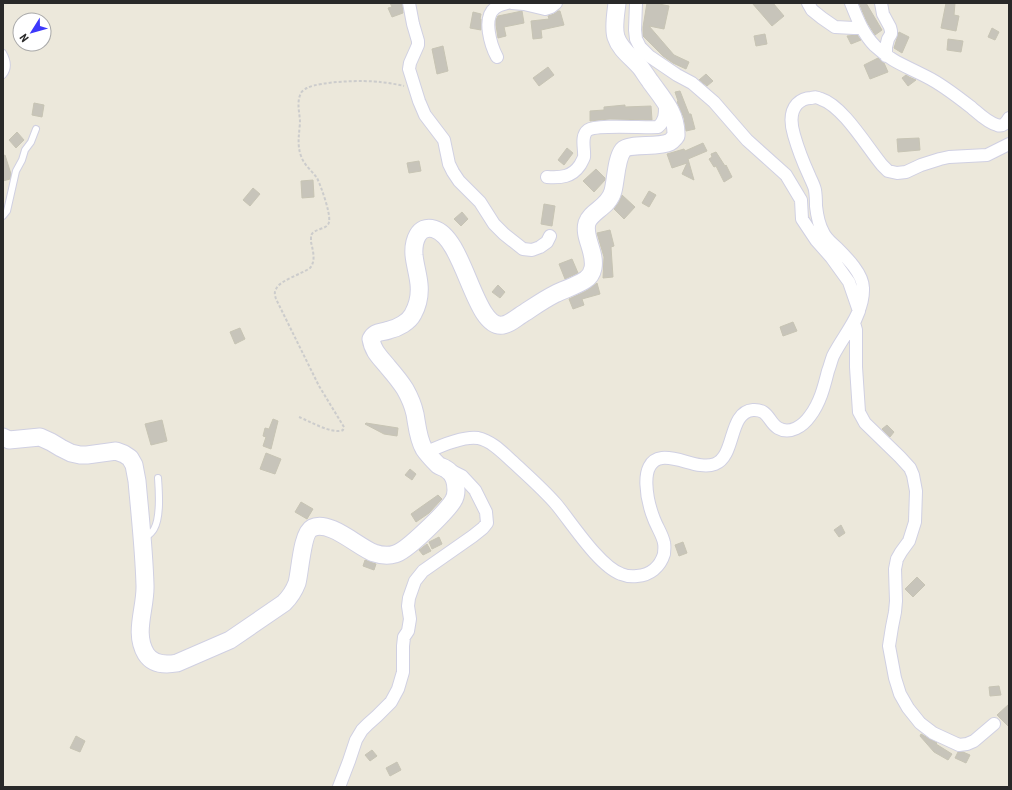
<svg xmlns="http://www.w3.org/2000/svg" width="1012" height="790" font-family="'Roboto Condensed',sans-serif">
<style>
.building{fill:#c7c4ba;stroke:#c7c4b4}
.lines{fill:none;stroke-linecap:round;stroke-linejoin:round}
.lane-casing{stroke:#d0d0e2;stroke-width:8}
.street-casing{stroke:#d0d0e2;stroke-width:14}
.secondary-casing{stroke:#d0d0e2;stroke-width:19}
.path{stroke:#ccc;stroke-width:2;stroke-dasharray:3 2;stroke-linecap:butt}
.lane{stroke:#fff;stroke-width:6}
.street{stroke:#fff;stroke-width:12}
.secondary{stroke:#fff;stroke-width:17}
</style>
<rect width="100%" height="100%" fill="#ece8db"/>
<path class="building" d="M390 3H402L403 13 392 17 388 8 392 7Z
M647 3H654L669 6 664 29 649 26 674 55 689 62 686 69 673 63 663 56 643 36V27Z
M752 3H773L784 16 772 26Z
M859 3H866L882 30 875 35 867 22Z
M946 3H955L954 15 959 16 956 31 941 28Z
M522 11 524 23 504 27 506 36 498 38 496 25V20L498 16Z
M558 11H560L564 25 541 30 542 38 533 39 531 21 549 19 548 16 554 14Z
M473 12 481 14 480 19H481V30L470 28Z
M992 28 999 32 995 40 988 37Z
M899 32 909 37 902 53 894 48Z
M765 34 767 44 756 46 754 36Z
M857 35 861 40 851 44 847 36Z
M948 39 963 41 961 52 947 50Z
M443 46 448 71 437 74 432 49Z
M878 58 882 62 884 63 888 72 870 79 864 65Z
M548 67 554 75 539 86 533 78Z
M706 74 713 81 707 86 699 80Z
M906 75 909 77 916 80 908 86 902 78Z
M680 91 689 114H691L695 129 686 131 684 118 677 102 678 101 675 92Z
M34 103 44 105 42 117 32 115Z
M625 105V107L651 106 652 120 610 119 590 121V111L604 110V107Z
M17 132 24 140 16 148 9 140Z
M919 138 920 150 898 152 897 139Z
M703 143 707 151 688 159 694 180 682 174 687 163 672 168 667 154 684 149 685 151Z
M567 148 573 153 564 165 558 160Z
M716 152 725 166 726 165 732 177 724 182 716 166 714 167 709 159 712 157 711 154Z
M5 155 11 174 10 179 3 181V156Z
M419 161 421 171 409 173 407 163Z
M596 169 605 178V180L594 192 583 181Z
M313 180 314 197 302 198 301 181Z
M253 188 260 194 250 206 243 200Z
M649 191 656 195 649 207 642 203Z
M622 195 635 207 624 219 614 209 619 202Z
M544 204 555 206 552 226 541 224Z
M462 212 468 219 461 226 454 219Z
M610 230 614 246 611 247 613 277 603 278 604 257 597 233Z
M572 259 578 273 565 279 559 264Z
M597 283 600 294 582 299 584 305 573 309 569 299 586 291Z
M498 285 505 292 500 298 492 292Z
M793 322 797 331 783 336 780 327Z
M240 328 245 339 235 344 230 332Z
M273 419 278 421 271 449 263 446 266 437 263 436 265 428 269 429Z
M162 420 167 441 151 445 145 424Z
M366 423 398 428 397 436 384 434 365 424Z
M887 425 894 432 890 437 882 429Z
M266 453 281 459 275 474 260 469Z
M410 469 416 474 412 480 405 475Z
M438 495 442 499 441 500 429 513 416 522 411 514Z
M301 502 313 509 307 519 295 512Z
M841 525 845 533 839 537 834 530Z
M439 537 442 544 432 549 429 542Z
M683 542 687 553 679 556 675 545Z
M427 544 431 551 423 555 419 550Z
M365 560 376 564 374 570 363 566Z
M917 577 925 585 913 597 905 589Z
M999 686 1001 695 990 696 989 687Z
M1009 704V727L997 715Z
M921 734 937 743 936 744 952 754 948 760 934 752 920 736Z
M76 736 85 741 80 752 70 748Z
M372 750 377 756 370 761 365 755Z
M958 752H963L970 755 966 763 955 758Z
M397 762 401 770 390 776 386 768Z"/>
<g class="lines">
<g class="lane-casing">
<path id="lane" d="M3 53C7 60 9 68 3 75
M3 216 7 211 16 171 22 160 25 150 31 142 36 129
M145 538C149 535 152 533 154 529 161 517 159 492 158 478"/>
</g>
<g class="street-casing">
<path id="street" d="M409 3 413 24 418 41V45L410 63 409 69 419 101 425 115 444 140 449 164 453 172 459 181 480 202 494 224 504 234 523 249 532 250 540 247 547 242 550 236
M512 3 524 4 545 9 551 7 556 3
M636 3 635 30 636 39 640 47 649 56 677 75 692 83 714 102 747 140 786 175 801 200 802 219 816 240 831 257 849 282 859 311 854 323 856 330V367L859 412 865 423 900 457 910 468 913 475 916 491 915 522 909 541 901 552 897 559 895 569 896 601 895 612 892 627 889 646 895 678 900 694 908 708 920 723 933 733 959 745 967 744 974 741 994 724
M808 3 812 10 822 18 835 27 854 28 861 27
M851 3C857 18 863 34 875 46 892 62 906 66 927 77 943 85 958 97 972 108 979 114 988 123 997 125 1003 127 1006 123 1009 118
M881 3 883 14 890 27 891 31V34L888 39 886 47V56
M497 57C491 46 482 18 495 8 498 5 504 4 507 3
M547 177C561 178 572 177 580 165 581 163 583 160 584 157 585 149 580 136 588 130 597 124 645 128 658 127 666 120 665 112 665 103
M427 452C440 446 464 436 478 438 492 441 503 453 513 462 528 476 543 489 556 504 571 522 599 566 621 574 626 576 631 577 637 576 650 575 660 567 664 554 664 551 665 547 664 543 663 536 657 527 654 519 648 504 637 461 662 458 679 456 699 470 715 464 736 456 728 412 753 410 769 409 768 422 778 428 790 435 803 426 810 416 820 403 824 387 828 371 830 366 831 361 833 356 844 334 864 314 863 288 863 274 847 258 837 248 832 243 826 239 823 232 819 225 817 215 816 206 816 201 816 196 815 190 814 185 811 180 809 175 803 162 798 149 794 135 791 125 789 113 797 104 801 100 805 98 811 98 816 97 816 97 821 99 843 106 867 147 882 165L888 171 897 173 906 172 921 165 940 159 949 157 987 155 1009 144
M339 787 349 761 356 740 362 730 368 724 377 716 391 702 398 689 403 672V646L404 637 408 631 410 619 408 606 409 598 415 581 423 571 473 536 483 528 487 523 486 512 475 490 462 476 448 469"/>
</g>
<g class="secondary-casing">
<path id="secondary" d="M3 437 9 440 40 437 51 442 61 448 71 453 80 455H87L109 452 116 451 124 454 130 458 134 465 137 481C140 515 144 550 145 585 146 608 133 633 146 654 153 665 166 665 177 663L230 640 284 603C290 597 294 591 297 583 300 572 302 533 312 528 329 519 358 547 374 553 380 555 389 556 395 554 407 551 446 512 453 501 455 498 456 494 456 490 456 482 453 473 446 469 443 467 441 467 438 465 433 460 428 455 424 449 418 439 417 425 415 414 413 405 409 396 405 389 400 381 394 374 388 367 381 358 373 352 371 339 375 331 381 333 389 330 398 328 409 322 413 314 418 305 420 294 419 284 418 274 415 265 414 255 413 242 418 224 434 229 465 238 474 330 503 325 510 324 516 318 521 315 532 308 543 300 555 294 565 289 576 286 585 280 590 277 592 273 593 268 596 252 583 237 587 223 591 211 609 207 613 191 616 180 616 159 623 150 629 143 658 148 670 142 672 141 674 138 676 136 677 113 662 98 650 81 647 77 644 72 641 68 633 58 620 50 616 37 613 28 616 12 617 3"/>
</g>
<path class="path" d="M299 417C309 421 333 435 343 430L344 427 319 386 276 299C275 296 274 292 276 289 280 280 302 274 310 268 316 261 313 251 311 242 311 241 311 237 311 236 313 228 328 230 329 222 331 214 321 186 317 178 312 171 304 165 301 156 297 145 299 135 300 123 300 113 296 103 301 93 302 91 305 89 307 88 321 81 365 80 380 82 388 83 396 84 404 86"/>
<use href="#lane" class="lane"/>
<use href="#street" class="street"/>
<use href="#secondary" class="secondary"/>
</g>
<rect width="1012" height="790" fill="none" stroke="#292929" stroke-width="8"/>
<g transform="translate(32 32) rotate(233)"><circle r="19" fill="#ffffff" stroke="#a9a9a9"/>
<path d="M0-3L7 15L0 10L-7 15Z" fill="#3d38fb"/>
<text y="-6" font-size="11" font-weight="bold" text-anchor="middle" fill="#292929">N</text>
</g>
</svg>
